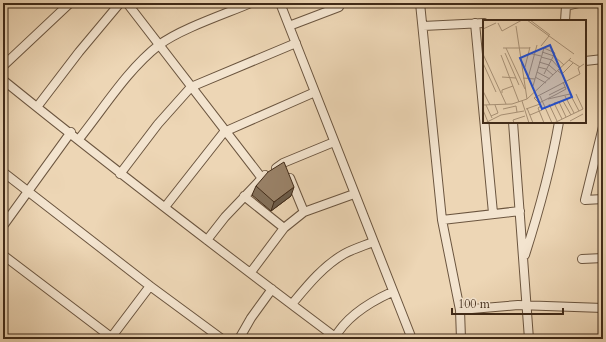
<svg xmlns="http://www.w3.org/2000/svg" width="606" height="342" font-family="Cardo,serif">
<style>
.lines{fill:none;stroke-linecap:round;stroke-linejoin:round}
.street-casing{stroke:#6b553f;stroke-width:10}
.street{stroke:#f3e4cf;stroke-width:8}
.wall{fill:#84715b;stroke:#402a18}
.shaded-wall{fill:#6c5c4a;stroke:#402a18}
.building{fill:#9a836a;stroke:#402a18}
.inset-road{fill:none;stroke:#a89176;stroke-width:1}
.view{fill:#1d4ed8;fill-opacity:0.15;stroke:#1d4ed8;stroke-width:2}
.inset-edge{fill:none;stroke:#402a18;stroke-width:2}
</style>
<rect width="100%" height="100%" fill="#edd6b5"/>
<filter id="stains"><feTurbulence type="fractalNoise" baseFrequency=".005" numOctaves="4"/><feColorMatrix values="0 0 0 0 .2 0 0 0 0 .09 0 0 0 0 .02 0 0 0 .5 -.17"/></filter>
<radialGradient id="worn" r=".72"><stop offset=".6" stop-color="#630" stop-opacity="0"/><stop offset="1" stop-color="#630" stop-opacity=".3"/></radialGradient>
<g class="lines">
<g class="street-casing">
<path id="street" d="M127 3 261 177
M280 3 412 339
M420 3 442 220 460 310 461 339
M565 21 566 6 579 3
M475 23 493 213
M289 26 339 7 341 3
M423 26 484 23
M585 61 603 59
M3 66 70 3
M3 80C112 168 223 253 335 337
M37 107 79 52 120 3
M513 122 529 339
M603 127 585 200 603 199
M79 139C104 108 127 70 159 45 180 29 225 14 251 3
M276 168 283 163 334 142
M3 172 150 286 222 339
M120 174 158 124 191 87 296 43
M290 178 304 212
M244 196 284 228
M165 207 224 132 315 92
M442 220 520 211
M3 226 71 132
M207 240 225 217 265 175
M3 255 111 337
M525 255C539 211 551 168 559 122
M582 259 603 258
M251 272 284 228 304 212 354 194
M292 304C307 286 323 266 344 254 353 249 363 246 373 242
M460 310 518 305 603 308
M110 339 150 286
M239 339 251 318 272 289
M334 339C346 316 370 302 392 292"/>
</g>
<use href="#street" class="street"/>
</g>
<path class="wall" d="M256 186 291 196 271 211 252 195Z"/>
<path class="shaded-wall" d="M294 187 291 196 271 211 274 202Z"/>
<path class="building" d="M284 162 294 187 274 202 256 186 268 172Z"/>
<g transform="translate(483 20)">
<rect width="103" height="103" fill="#edd6b5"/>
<path class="inset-road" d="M44 0 91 34M47 0 67 15M15 3 19 11 39 0M33 6 44 79M0 9 13 3M58 26 66 16M20 28H47M23 28 42 69M59 32 71 36 81 45M22 33 36 65M45 33 58 36M0 34 23 84M18 35 36 82M58 37 69 40 77 49M86 40 97 47M56 42 66 45 74 52M0 43 13 72M42 47 47 27M55 47 63 49 70 55M75 51 79 54 90 43M54 52 67 59M19 57 33 58M52 57 63 63M40 58 52 59M45 58 54 25M50 66 61 28 72 33 61 54M0 71 7 85M19 73V70L30 66M93 74 100 89 98 90M66 75 82 67M57 76 69 103M82 76 91 93M51 78 97 54 95 48 101 44M51 78 56 83 74 74 83 69 80 62M65 79 87 74 96 91M39 81 46 103M76 82 83 97M56 83 58 86 55 88 61 103M66 84 74 101M0 85 29 84 44 79 88 38M3 85 9 98M44 88 50 103M20 89 33 86 34 92M43 89 57 84M0 90 5 102M47 95 59 90M8 96 15 93 12 85M79 99 71 83 80 81 88 95M87 101 100 94M2 103 18 95 41 91M31 103 30 100 42 96M71 103 98 90"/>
<path class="view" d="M67 25 89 77 59 89 37 38Z"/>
<rect width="103" height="103" class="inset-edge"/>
</g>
<rect width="606" height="342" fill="none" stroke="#edd6b5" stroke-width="16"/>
<rect x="4" y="4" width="598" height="334" fill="none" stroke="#402a18" stroke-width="2"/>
<rect x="8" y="8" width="590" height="326" fill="none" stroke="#402a18"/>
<path d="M452 308v6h111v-6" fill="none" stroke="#402a18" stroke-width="2"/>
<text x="458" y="308" font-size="12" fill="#402a18" stroke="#f3e4cf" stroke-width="3" paint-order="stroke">100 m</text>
<rect width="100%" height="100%" filter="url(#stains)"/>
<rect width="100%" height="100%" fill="url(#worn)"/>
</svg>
